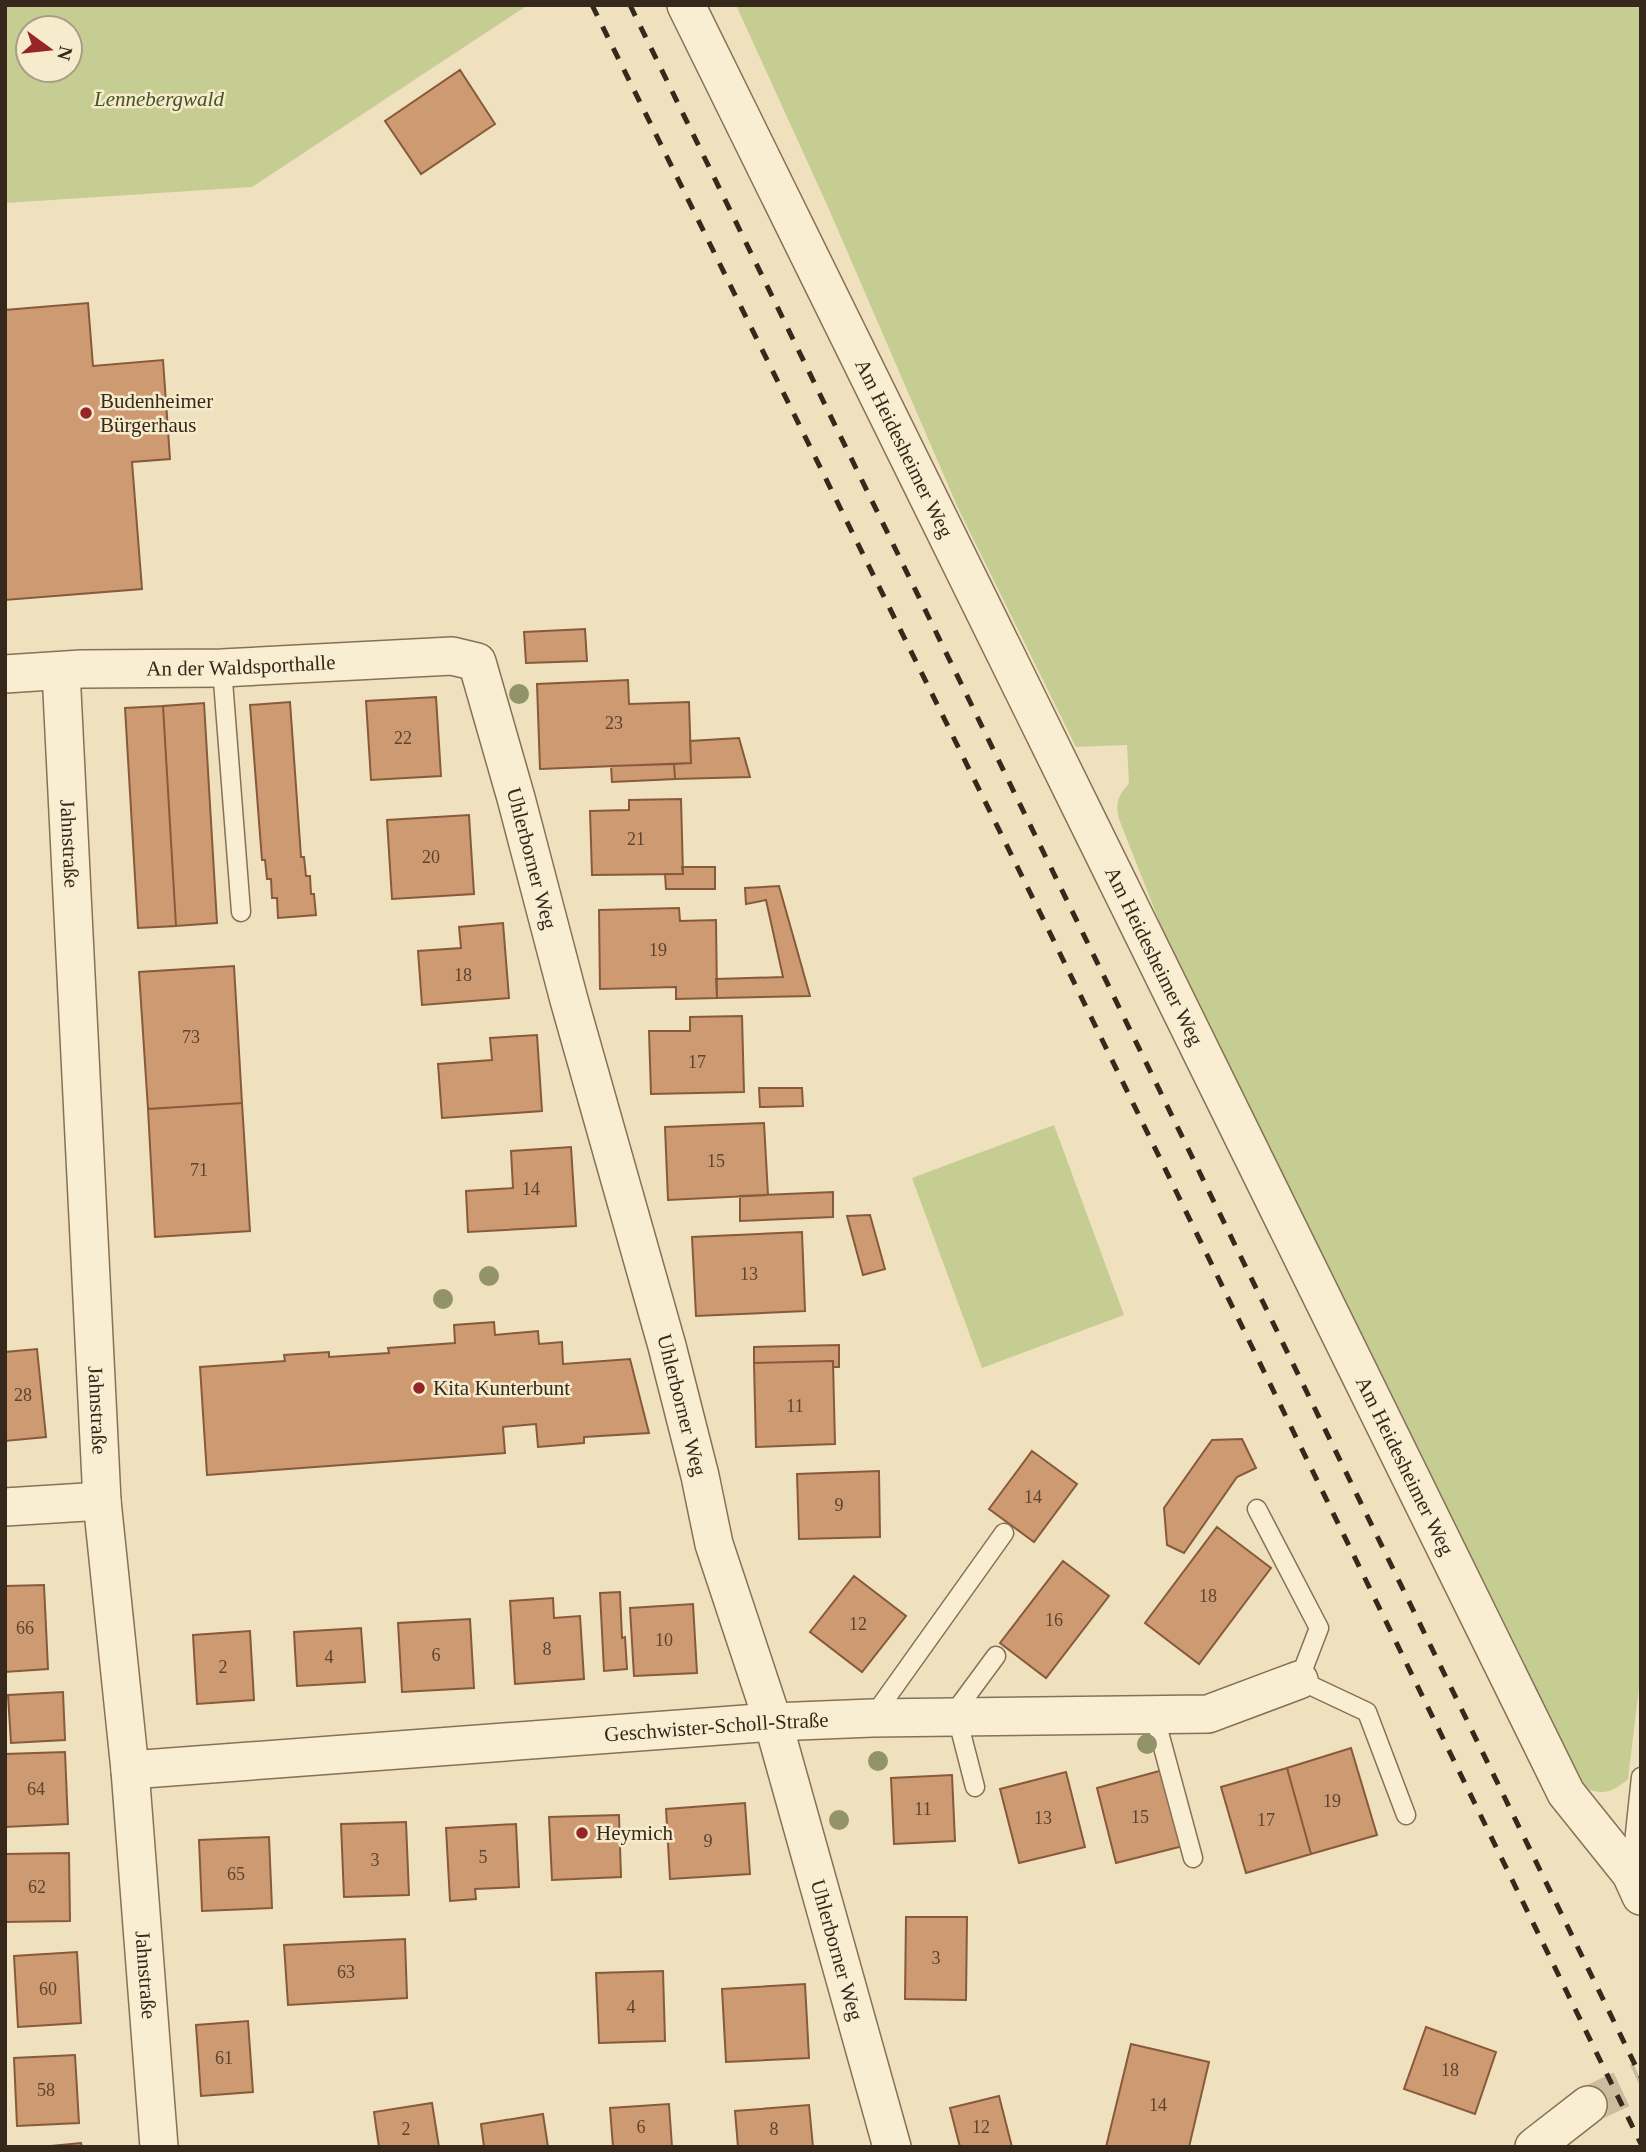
<svg xmlns="http://www.w3.org/2000/svg" width="1646" height="2152" font-family="Georgia,serif">
<style>
.green{fill:#c5cd92;fill-rule:evenodd}
.building{fill:#ce9a72;stroke:#875a3b;stroke-width:2}
.lines{fill:none;stroke-linecap:round;stroke-linejoin:round}
.minor-tunnel{stroke:#cabc9d;stroke-width:37;stroke-dasharray:37 18;stroke-linecap:butt}
.service-casing{stroke:#877156;stroke-width:21}
.minor-casing{stroke:#877156;stroke-width:40}
.service{stroke:#f9eed1;stroke-width:18}
.minor{stroke:#f9eed1;stroke-width:37}
.rail{stroke:#36281b;stroke-width:5;stroke-dasharray:12 12;stroke-linecap:butt}
.tree{fill:#929367}
.poi-dot{fill:#972525;stroke:#f6ebcd;stroke-width:2.5}
.labels{text-anchor:middle;dominant-baseline:central;stroke-width:5;stroke-linejoin:round;paint-order:stroke}
.number-label{font-size:18px;fill:#5c4431}
.park-label{font-size:21px;font-style:italic;fill:#465321;stroke:#f6ebcd}
.poi-label{font-size:21px;fill:#36281b;stroke:#f6ebcd;text-anchor:start}
.street-label{font-size:21px;fill:#36281b;stroke:#f6ebcd}
</style>
<rect width="100%" height="100%" fill="#efe1bd"/>
<path class="green" d="M5 5H528L252 187 5 203ZM28 28H70V70H28Z
M736 5H1641V1671L1628 1779C1611 1794 1602 1795 1581 1787L1181 977 1119 819C1115 801 1118 797 1129 783L1127 745 1076 747 958 508 828 207Z
M1054 1125 1124 1315 982 1368 912 1178Z"/>
<path class="building" d="M460 70 495 124 421 174 385 121Z
M88 303 93 366 163 360 170 459 132 462 142 589 5 600V310Z
M585 629 587 661 526 663 524 632Z
M628 680 629 704 689 702 691 763 540 769 537 684Z
M436 697 441 776 371 780 366 701Z
M290 702 301 857H304L306 876H310L311 894H314L316 915 278 918 277 898H272L271 879H267L265 860H262L250 705Z
M204 703 217 923 176 926 163 706Z
M163 706 176 926 138 928 125 708Z
M739 738 750 777 675 779 674 764 691 763 690 741Z
M674 764 675 779 612 782 611 766Z
M681 799 683 874 592 875 590 811 629 810V800Z
M469 815 474 894 392 899 387 820Z
M682 867H715V889H666L665 874H683Z
M779 886 810 996 717 998 716 979 783 977 766 900 746 904 745 888Z
M679 908 680 921 716 920 717 998 676 999V987L600 989 599 910Z
M503 923 509 998 422 1005 418 951 461 948 459 927Z
M234 966 242 1103 148 1109 139 972Z
M742 1016 744 1092 651 1094 649 1031H690V1017Z
M537 1035 542 1111 442 1118 438 1064 492 1060 490 1038Z
M759 1088H802L803 1106 760 1107Z
M242 1103 250 1231 155 1237 148 1109Z
M764 1123 768 1195 668 1200 665 1127Z
M571 1147 576 1226 468 1232 466 1191 513 1188 511 1151Z
M833 1192V1217L740 1221V1196Z
M870 1215 885 1269 863 1275 847 1216Z
M802 1232 805 1311 696 1316 692 1237Z
M494 1322 495 1335 538 1331 539 1344 562 1342 563 1364 630 1359 649 1433 584 1437V1443L538 1447 536 1424 503 1427 505 1453 207 1475 200 1367 285 1361 284 1355 329 1352V1357L389 1353 388 1348 455 1343 454 1325Z
M839 1345V1367H833V1361L754 1363V1347Z
M37 1349 46 1437 5 1441V1352Z
M833 1361 835 1444 756 1447 754 1363Z
M1242 1439 1256 1468 1237 1477 1184 1553 1167 1545 1164 1508 1212 1440Z
M1032 1451 1077 1484 1034 1542 989 1509Z
M879 1471 880 1537 799 1539 797 1474Z
M1217 1527 1271 1568 1199 1664 1145 1623Z
M1063 1561 1109 1596 1046 1678 1000 1643Z
M854 1576 906 1616 862 1672 810 1632Z
M44 1585 48 1669 5 1672V1586Z
M620 1592 622 1638 625 1637 627 1669 604 1671 600 1593Z
M553 1598 554 1618 580 1616 584 1679 515 1684 510 1601Z
M693 1604 697 1673 634 1676 630 1608Z
M470 1619 474 1688 402 1692 398 1623Z
M361 1628 365 1682 297 1686 294 1632Z
M250 1631 254 1700 197 1704 193 1635Z
M63 1692 65 1740 11 1743 8 1695Z
M1351 1748 1377 1835 1311 1854 1287 1768Z
M65 1752 68 1824 5 1827V1754Z
M1287 1768 1311 1854 1246 1873 1221 1787Z
M1163 1770 1183 1846 1116 1863 1097 1788Z
M1066 1772 1085 1847 1019 1863 1000 1789Z
M952 1775 955 1841 894 1844 891 1778Z
M745 1803 750 1874 670 1879 666 1809Z
M619 1815 621 1877 552 1880 549 1817Z
M406 1822 409 1895 344 1897 341 1824Z
M516 1824 519 1887 475 1889 476 1899 450 1901 446 1828Z
M269 1837 272 1908 202 1911 199 1840Z
M69 1853 70 1921 5 1922V1854Z
M906 1917H967L966 2000 905 1999Z
M405 1939 407 1998 288 2005 284 1945Z
M77 1952 81 2023 18 2027 14 1956Z
M663 1971 665 2041 599 2043 596 1973Z
M805 1984 809 2058 726 2062 722 1989Z
M248 2021 253 2092 201 2096 196 2025Z
M1426 2027 1496 2052 1475 2114 1404 2089Z
M1131 2044 1209 2062 1189 2147H1106Z
M75 2055 79 2123 17 2126 14 2058Z
M999 2096 1012 2147H960L950 2108Z
M432 2103 439 2147H379L374 2112Z
M669 2104 672 2147H613L610 2108Z
M809 2105 813 2147H738L735 2111Z
M543 2114 548 2147H484L481 2124Z
M81 2143 82 2147H40Z"/>
<g class="lines">
<path class="minor-tunnel" d="M1588 2105 1641 2080"/>
<g class="service-casing">
<path id="service" d="M222 668 241 912
M1257 1509 1319 1628 1299 1680 1367 1712 1406 1815
M1154 1714 1193 1858
M951 1717 996 1656
M957 1717 975 1787
M872 1718 1004 1533
M1631 1871 1641 1777"/>
</g>
<g class="minor-casing">
<g id="minor">
<path id="s1" d="M686 5 1566 1793 1631 1874 1641 1896"/>
<path id="s2" d="M61 671 102 1501 130 1770 159 2147"/>
<path id="s3" d="M5 674 81 669 222 668 452 656 477 662 516 798 569 1000 667 1346 700 1476 714 1544 773 1722 892 2147"/>
<path d="M5 1507 102 1501"/>
<path id="s4" d="M130 1770 773 1722 872 1718 1208 1714 1299 1680"/>
<path d="M1534 2147 1588 2105"/>
</g>
</g>
<use href="#service" class="service"/>
<use href="#minor" class="minor"/>
<path class="rail" d="M592 5 1049 931 1641 2144
M630 5 1641 2077"/>
</g>
<g class="tree">
<circle cx="519" cy="694" r="10"/>
<circle cx="489" cy="1276" r="10"/>
<circle cx="443" cy="1299" r="10"/>
<circle cx="1147" cy="1744" r="10"/>
<circle cx="878" cy="1761" r="10"/>
<circle cx="839" cy="1820" r="10"/>
</g>
<g class="poi-dot">
<circle cx="86" cy="413" r="7"/>
<circle cx="419" cy="1388" r="7"/>
<circle cx="582" cy="1833" r="7"/>
</g>
<g class="labels">
<g class="number-label">
<text x="614" y="723">23</text>
<text x="403" y="738">22</text>
<text x="636" y="839">21</text>
<text x="431" y="857">20</text>
<text x="658" y="950">19</text>
<text x="463" y="975">18</text>
<text x="191" y="1037">73</text>
<text x="697" y="1062">17</text>
<text x="716" y="1161">15</text>
<text x="199" y="1170">71</text>
<text x="531" y="1189">14</text>
<text x="749" y="1274">13</text>
<text x="23" y="1395">28</text>
<text x="795" y="1406">11</text>
<text x="1033" y="1497">14</text>
<text x="839" y="1505">9</text>
<text x="1208" y="1596">18</text>
<text x="1054" y="1620">16</text>
<text x="858" y="1624">12</text>
<text x="25" y="1628">66</text>
<text x="664" y="1640">10</text>
<text x="547" y="1649">8</text>
<text x="436" y="1655">6</text>
<text x="329" y="1657">4</text>
<text x="223" y="1667">2</text>
<text x="36" y="1789">64</text>
<text x="1332" y="1801">19</text>
<text x="923" y="1809">11</text>
<text x="1140" y="1817">15</text>
<text x="1043" y="1818">13</text>
<text x="1266" y="1820">17</text>
<text x="708" y="1841">9</text>
<text x="483" y="1857">5</text>
<text x="375" y="1860">3</text>
<text x="236" y="1874">65</text>
<text x="37" y="1887">62</text>
<text x="936" y="1958">3</text>
<text x="346" y="1972">63</text>
<text x="48" y="1989">60</text>
<text x="631" y="2007">4</text>
<text x="224" y="2058">61</text>
<text x="1450" y="2070">18</text>
<text x="46" y="2090">58</text>
<text x="1158" y="2105">14</text>
<text x="641" y="2127">6</text>
<text x="981" y="2127">12</text>
<text x="406" y="2129">2</text>
<text x="774" y="2129">8</text>
</g>
<g class="park-label">
<text x="159" y="99">Lennebergwald</text>
</g>
<g class="poi-label">
<text x="100" y="401">Budenheimer<tspan x="100" dy="24">Bürgerhaus</tspan></text>
<text x="433" y="1388">Kita Kunterbunt</text>
<text x="596" y="1833">Heymich</text>
</g>
<g class="street-label">
<text stroke="none"><textPath href="#s1" startOffset="494">Am Heidesheimer Weg</textPath></text>
<text stroke="none"><textPath href="#s3" startOffset="236">An der Waldsporthalle</textPath></text>
<text stroke="none"><textPath href="#s2" startOffset="173">Jahnstraße</textPath></text>
<text stroke="none"><textPath href="#s3" startOffset="677">Uhlerborner Weg</textPath></text>
<text stroke="none"><textPath href="#s1" startOffset="1060">Am Heidesheimer Weg</textPath></text>
<text stroke="none"><textPath href="#s3" startOffset="1244">Uhlerborner Weg</textPath></text>
<text stroke="none"><textPath href="#s2" startOffset="740">Jahnstraße</textPath></text>
<text stroke="none"><textPath href="#s1" startOffset="1628">Am Heidesheimer Weg</textPath></text>
<text stroke="none"><textPath href="#s4" startOffset="588">Geschwister-Scholl-Straße</textPath></text>
<text stroke="none"><textPath href="#s3" startOffset="1811">Uhlerborner Weg</textPath></text>
<text stroke="none"><textPath href="#s2" startOffset="1307">Jahnstraße</textPath></text>
</g>
</g>
<rect width="1646" height="2152" fill="none" stroke="#36281b" stroke-width="14"/>
<g transform="translate(49 49) rotate(105)"><circle r="33" fill="#f6ebcd" stroke="#a99d86" stroke-width="2"/>
<path d="M0-5L12 26L0 18L-12 26Z" fill="#972525"/>
<text y="-10" font-size="19" font-weight="bold" text-anchor="middle" fill="#36281b">N</text>
</g>
</svg>
